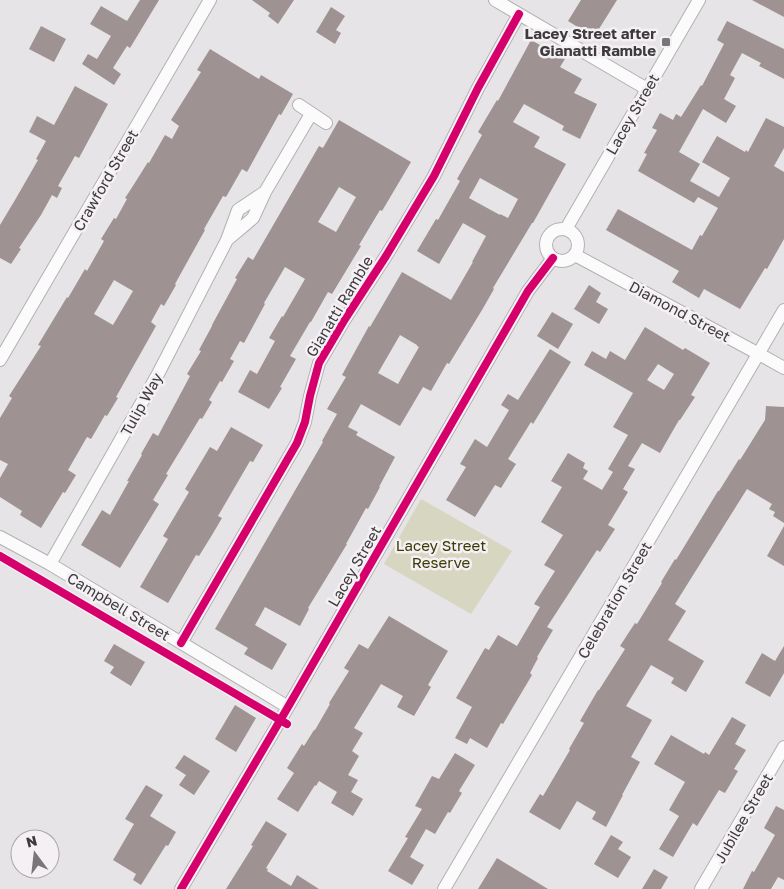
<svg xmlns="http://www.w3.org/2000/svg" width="784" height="889" font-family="'Golos Text',sans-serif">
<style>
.green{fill:#d6d6c1}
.building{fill:#9e9292;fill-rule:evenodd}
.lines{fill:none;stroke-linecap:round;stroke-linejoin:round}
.street-casing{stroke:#b3b1b3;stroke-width:14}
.street{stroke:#fbfbfb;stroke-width:12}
.cycleway-casing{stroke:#f4f0f4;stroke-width:11}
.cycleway{stroke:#d6006c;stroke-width:8}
.poi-dot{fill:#787678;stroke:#f4f0f4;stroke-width:2}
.labels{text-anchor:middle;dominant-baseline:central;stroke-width:5;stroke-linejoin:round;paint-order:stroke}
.poi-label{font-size:15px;font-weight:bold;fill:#3d3b3d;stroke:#f4f0f4;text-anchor:end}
.street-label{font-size:15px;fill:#3d3b3d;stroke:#f4f0f4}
.park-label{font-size:15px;fill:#3b3b04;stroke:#f4f0f4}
</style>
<rect width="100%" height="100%" fill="#e6e4e6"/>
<path class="green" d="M421 499 512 551 471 614 384 564Z"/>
<path class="building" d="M140 0H159L130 48 127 46 113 68 121 74 114 85 82 64 88 54 97 59 111 36 90 24 101 6 127 21Z
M252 0H294L278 24 268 16 270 13Z
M581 0H617L594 37 568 21Z
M752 0H784V17Z
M331 7 345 16 336 30 341 33 335 44 316 32Z
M727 21 784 49V79L759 66 761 63 742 53 730 75 735 78 724 99 736 106 726 123 703 109 679 152 700 164 690 181 719 197 730 178 702 162 717 136 745 152 746 150 748 152 766 118 784 127V148L774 166 784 172V239L767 269 765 268 740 309 704 289 699 298 672 282 679 271 606 230 618 209 692 250 700 235 702 236 718 208 698 197 694 203 638 171 647 154 644 153 657 130 652 128 660 113 673 120 676 114 681 117 701 85 702 86 724 44 717 40Z
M41 26 66 39 54 62 29 49Z
M531 40 565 59 560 67 582 79 574 93 597 104 580 139 562 130 564 126 524 104 513 122 540 137 534 147 566 164 533 223H532L493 288 494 289 482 310 449 364 447 363 431 391 423 387 400 426 361 404 348 427 358 432 356 435 395 457 379 487H380L368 509 366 508 346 544H347L308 608 309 609 300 626 265 607 255 625 287 644 272 670 244 654 248 648 215 629 323 442 322 441 337 414 327 409 346 377 342 375 369 326 370 327 402 272 451 300 473 262H472L486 236 463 223 439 264 417 251 436 219 438 220 460 181 457 179 482 135 478 132 497 100 498 101ZM480 178 518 199 508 218 500 214V215L469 198ZM400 335 417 345V346L419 347 398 384 378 373Z
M210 49 259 79 261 75 293 94 281 115 279 114 247 172 242 169 226 197 223 196 204 229 205 230 175 284 176 285 164 306 161 304 151 322 156 326 116 397 118 398 107 416 105 415 91 439 87 437 68 470 76 475 65 493 63 492 41 528 20 515 22 511 0 497V478L8 464 0 460V418L12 398 9 396 41 346 38 345 67 297 68 298 85 269 87 271 104 241 101 239 114 218 116 219 127 199 125 198 131 189 148 162 149 163 165 135 172 139 179 126 171 120 201 72 197 70ZM114 280 133 291 113 325 94 314Z
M75 86 108 104 79 158 75 156 58 186 62 188 57 198 52 195 41 215 19 248 21 249 11 264 0 258V225L15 200 38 160 36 159 46 141 29 132 37 116 54 125Z
M339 120 411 162 382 211 380 210 359 245 361 246 332 294 328 292 311 322H310L290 356 296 359 280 387 282 388 269 409 238 392 250 370 257 374 275 341 269 338 282 316 283 317 305 279 285 267 264 303 265 304 244 343 240 341 230 359 234 361 222 382 220 381 209 400 212 402 202 419 200 418 166 474 168 475 153 500 159 504 120 568 81 545 102 510 110 515 129 481H127L142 455 141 454 153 433 158 436 190 376 187 374 201 351 199 350 212 326V325L237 279 235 278 248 257 253 260 319 146 323 148ZM339 187 356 197 336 232 318 222Z
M589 285 601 293 596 302 608 309 599 324 574 309Z
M552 312 573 324 558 349 537 336Z
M645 327 683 350 685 348 710 363 691 395 695 397 680 420H679L660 453 642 443 628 466 635 469 623 489 628 492 608 525 615 529 600 552 597 550 547 627 553 630 537 657 538 658 530 673 532 675 503 724 501 723 487 748 470 738 467 744 455 738 472 707 456 698 485 648 489 650 498 635 517 646 540 607 534 604 555 571 544 565 563 535 541 522 562 487 551 481 568 453 585 463 583 468 588 471 583 479 602 490 613 472 608 469 628 435 613 427 633 393 584 365 592 351 606 359 610 351 625 360ZM658 364 674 374 664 390 647 380Z
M550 349 571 362 533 424 531 422 508 459 516 464 501 488 495 485 475 517 446 500 466 467 460 464 475 439 487 447 509 410 501 405 508 394 518 400Z
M766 406 784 407V523L773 516 775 512 769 509 772 504 747 489 675 604 686 611 668 640 704 661 686 692 671 683 674 678 651 665 626 706 652 720 631 757 640 762 622 795H623L606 827 592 819 596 812 577 801 560 830 529 812 540 794 543 796 570 750 569 749 584 723 580 721 598 690H599L625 649 620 646 635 623 637 624 662 583 661 582 675 559 676 560 718 491H719L739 459 740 460 765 420Z
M231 427 263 445 253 462 250 461 218 516 222 518 212 535 199 556 196 555 168 603 140 587 168 539 163 536 189 492 185 489 210 447 217 451Z
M784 526V566L767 556Z
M389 616 448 651 428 685 431 687 414 716 397 707 403 696 381 684 354 728 363 733 352 751 359 756 348 775 358 780 351 792 363 799 353 816 331 803 337 792 319 781 316 786 315 785 298 812 277 799 294 773 287 768 302 744 304 746 314 730H315L330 704 329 703 349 671 344 668 359 644 368 649Z
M114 644 145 662 131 686 110 673 114 667 104 661Z
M784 646V673L770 697 745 683 762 653 775 661Z
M235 705 256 718 236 752 215 739Z
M732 717 746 725 735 744 746 750 734 769 738 771 725 793 719 790 697 826 693 823 673 857 659 849 679 816 669 810 685 782 654 764 671 735 704 754 705 752 709 755Z
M455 753 475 765 459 791 462 793 450 813 448 812 435 834 426 829 410 857 424 865 412 885 388 871 408 838 405 837 422 809 415 806 432 776 439 779Z
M184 755 210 771 194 795 179 785 186 775 175 768Z
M146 785 163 795 150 816 176 832 168 846 166 845 141 885 133 880 136 874 113 860 134 824 125 819Z
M776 806 784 810V880L778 877 771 889H743L752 871 754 872 775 835 764 828Z
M266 821 287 834 266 868 268 869 267 871 291 886 297 875 319 889H226L253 846 251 845Z
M611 835 623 842 618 849 631 857 618 878 594 864Z
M497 858 548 889H478Z
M654 869 668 877 661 889H642Z"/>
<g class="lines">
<g class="street-casing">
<path id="street" d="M495 0 647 89
M299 105 326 123
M566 229 699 0
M546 245a16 16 0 1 1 32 0a16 16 0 1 1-32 0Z
M227 240 253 218 265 192 311 114
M575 255 759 354 784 368
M0 360 210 0
M0 537 50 564 288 707
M50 564 158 374 227 240 238 210 265 192
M181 643 297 443 305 422 310 396 319 363 345 319 386 256 434 176 478 88 519 14
M181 889 288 707 528 291 553 258
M444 889 784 310
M701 889 784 747"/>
</g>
<use href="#street" class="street"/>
<g class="cycleway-casing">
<path id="cycleway" d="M0 556 287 724
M181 643 297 443 305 422 310 396 319 363 345 319 386 256 434 176 478 88 519 14
M181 889 288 707 528 291 553 258"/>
</g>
<use href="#cycleway" class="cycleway"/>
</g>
<rect class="poi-dot" x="661" y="37" width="10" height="10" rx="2.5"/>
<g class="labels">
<g class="poi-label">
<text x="656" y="33">Lacey Street after<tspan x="656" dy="17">Gianatti Ramble</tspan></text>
</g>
<g class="street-label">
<text transform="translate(632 114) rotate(-60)">Lacey Street</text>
<text transform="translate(105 180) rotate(-60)">Crawford Street</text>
<text transform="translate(339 306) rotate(-59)">Gianatti Ramble</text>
<text transform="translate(680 311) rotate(28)">Diamond Street</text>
<text transform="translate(141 404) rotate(-61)">Tulip Way</text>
<text transform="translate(354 566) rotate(-60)">Lacey Street</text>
<text transform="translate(614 600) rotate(-60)">Celebration Street</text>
<text transform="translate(119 606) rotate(31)">Campbell Street</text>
<text transform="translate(743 818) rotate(-60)">Jubilee Street</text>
</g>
<g class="park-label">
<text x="441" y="545">Lacey Street<tspan x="441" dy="17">Reserve</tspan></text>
</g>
</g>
<g transform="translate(35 854) rotate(345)"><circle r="24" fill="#f4f0f4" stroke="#aba8ab"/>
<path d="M0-4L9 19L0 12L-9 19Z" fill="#787678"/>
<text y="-8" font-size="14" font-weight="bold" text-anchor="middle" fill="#3d3b3d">N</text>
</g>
</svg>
